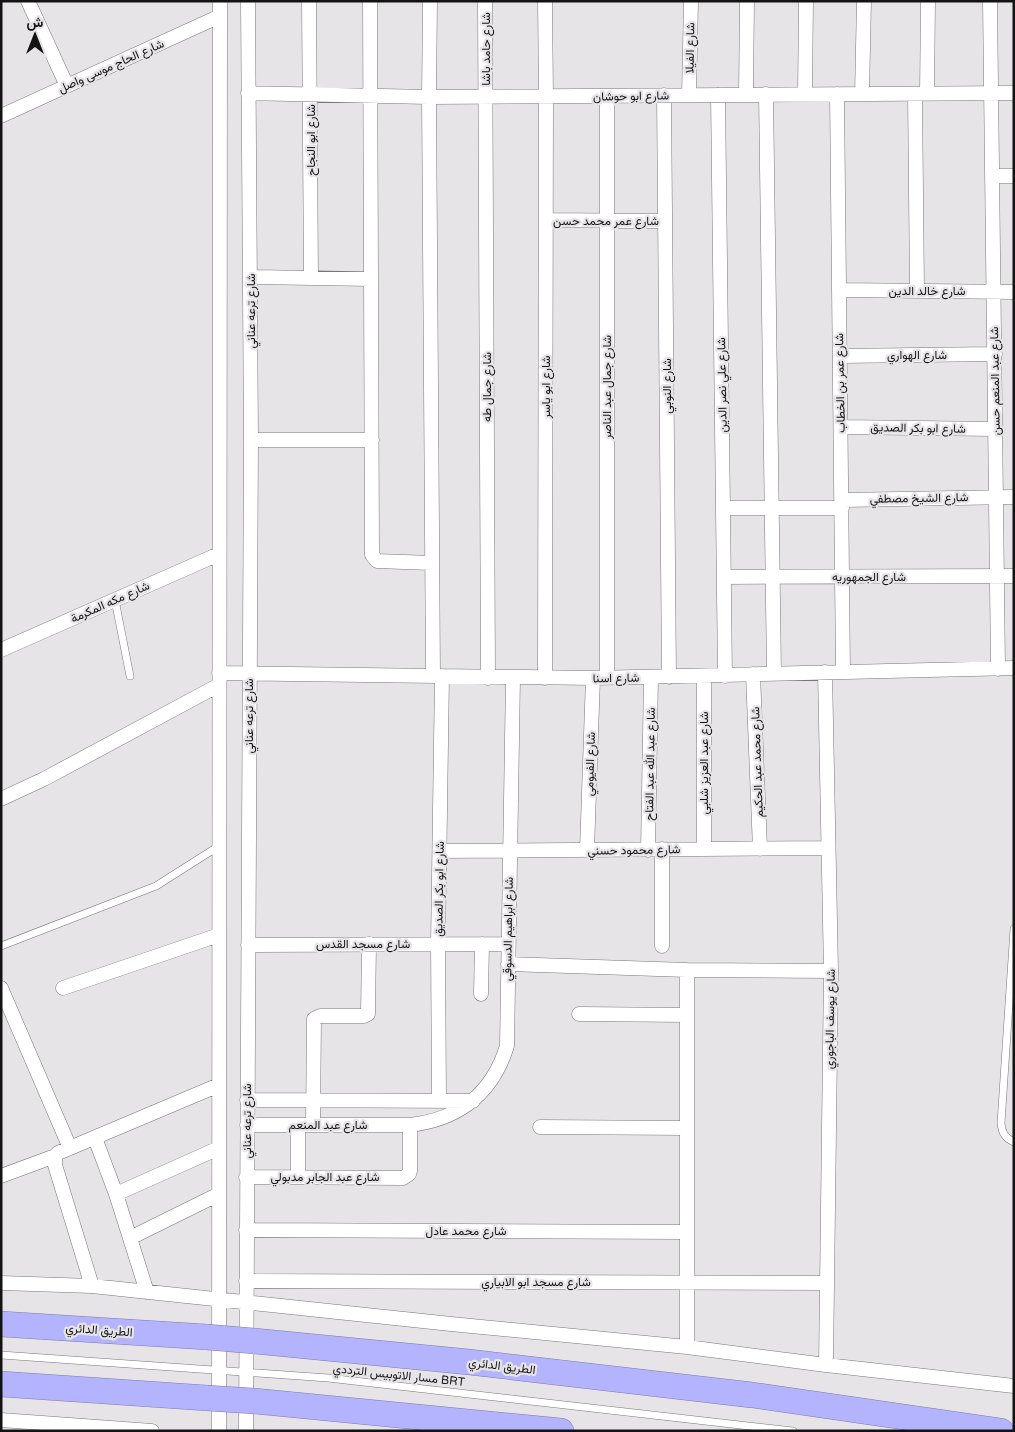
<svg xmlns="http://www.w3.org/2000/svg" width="1015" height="1432" font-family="'Varela Round',Vazirmatn,sans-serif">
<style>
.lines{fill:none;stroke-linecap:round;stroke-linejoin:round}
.lane-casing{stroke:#787779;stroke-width:8}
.street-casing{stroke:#787779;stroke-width:15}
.highway-casing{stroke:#7c7bab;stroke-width:26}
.lane{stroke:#fff;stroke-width:7}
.street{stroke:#fff;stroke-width:14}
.highway{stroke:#b4b3fd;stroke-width:25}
.highway-bridge-casing{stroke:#7c7bab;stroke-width:26;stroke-linecap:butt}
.highway-bridge{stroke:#b4b3fd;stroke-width:25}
.labels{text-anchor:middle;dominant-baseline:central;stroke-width:4.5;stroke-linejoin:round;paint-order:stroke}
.street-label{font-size:12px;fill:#131314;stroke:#e6e4e7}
</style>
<rect width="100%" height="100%" fill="#e6e4e7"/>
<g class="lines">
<g class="lane-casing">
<path id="lane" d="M115 600 130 676
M1014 929 1001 1123C1002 1133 1005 1138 1014 1142
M1 946 156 886 219 846
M1 1355 328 1378 793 1431"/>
</g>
<g class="street-casing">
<path id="street" d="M28 1 67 86
M309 1 311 278
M370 1 372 555 377 561 431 563
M430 1 429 97 433 676
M485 1 488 678
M545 1 546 96 545 678
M990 1 998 669
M248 93 429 97 1014 93
M746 94 747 1
M766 94 774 674
M805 94 806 1
M837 94 843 672
M862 94 864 1
M915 94 917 291
M927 94 928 1
M664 95 669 677
M689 95 691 1
M718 95 725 676
M1 116 220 16
M993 176H1014
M546 220 665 221
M250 277 371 279
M840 290 1014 292
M840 356 995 354
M841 427 995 429
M251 440H372
M842 500 1014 497
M723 508H842
M724 577 1014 576
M1 650 219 554
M825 672 831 971 826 1365
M219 673 593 678 1014 668
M753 674 760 849
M704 676V849
M607 678V96
M1 799 44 779 219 685
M662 849V946
M587 850 593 678
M648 850 651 677
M440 851 828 848
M248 945 508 944
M508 964 687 970 831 971
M1 988 70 1148
M63 988 219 935
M481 994 482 944
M579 1014 687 1015
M247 1100 473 1101
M439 1101 438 944 442 676
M247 1125H410C460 1119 492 1094 507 1046L513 678
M313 1125 314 1019 320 1016H364L368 1014 369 944
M540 1127 687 1128
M95 1138 116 1194 147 1292
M1 1176 55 1156
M246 1177 403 1178 409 1174 410 1171V1125
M298 1177V1125
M116 1194 219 1148
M246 1230 687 1232
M130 1238 219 1194
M246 1281 826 1283
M1 1283 92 1286 451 1324 687 1347 826 1365 1014 1386
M92 1286 55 1165V1156L58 1153 219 1085
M687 1347V970
M1 1420 152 1431
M219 1431 220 1
M246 1431 251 440 248 1"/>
</g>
<g class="highway-casing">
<path id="highway" d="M1 1324 207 1337
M254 1341 469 1362 752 1395 1001 1431
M1 1384 207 1398
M254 1401 561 1431"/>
</g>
<use href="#lane" class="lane"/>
<use href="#street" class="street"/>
<use href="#highway" class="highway"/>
<g class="highway-bridge-casing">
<path id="highway-bridge" d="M207 1337 254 1341
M207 1398 254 1401"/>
</g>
<use href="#highway-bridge" class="highway-bridge"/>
</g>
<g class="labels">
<g class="street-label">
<text transform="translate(690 48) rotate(-89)">شارع الفيلا</text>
<text transform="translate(486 49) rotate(-90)">شارع حامد باشا</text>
<text transform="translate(111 66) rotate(-24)">شارع الحاج موسى واصل</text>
<text transform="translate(631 96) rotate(-1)">شارع ابو حوشان</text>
<text transform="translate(311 140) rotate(-90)">شارع ابو النجاح</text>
<text x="606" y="221">شارع عمر محمد حسن</text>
<text x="927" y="291">شارع خالد الدين</text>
<text transform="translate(251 311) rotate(-90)">شارع ترعه عناني</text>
<text x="917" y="355">شارع الهواري</text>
<text transform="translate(995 381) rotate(-91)">شارع عبد المنعم حسن</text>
<text transform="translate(840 383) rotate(-91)">شارع عمر بن الخطاب</text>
<text transform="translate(722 385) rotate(-91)">شارع علي نصر الدين</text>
<text transform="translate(667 386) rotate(-90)">شارع النوبي</text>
<text transform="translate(487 387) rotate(-90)">شارع جمال طه</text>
<text transform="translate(546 387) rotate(-90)">شارع ابو ياسر</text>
<text transform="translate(607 387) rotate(-90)">شارع جمال عبد الناصر</text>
<text transform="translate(918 428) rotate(1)">شارع ابو بكر الصديق</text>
<text transform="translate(919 498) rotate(-1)">شارع الشيخ مصطفي</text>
<text x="869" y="577">شارع الجمهوريه</text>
<text transform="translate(110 602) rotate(-24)">شارع مكه المكرمة</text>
<text transform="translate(616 678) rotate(-1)">شارع اسنا</text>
<text transform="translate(249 716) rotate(-90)">شارع ترعه عناني</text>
<text transform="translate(757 762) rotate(-92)">شارع محمد عبد الحكيم</text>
<text transform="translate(704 763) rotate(-90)">شارع عبد العزيز شلبي</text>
<text transform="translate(590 764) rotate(-88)">شارع الفيومي</text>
<text transform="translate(650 764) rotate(-89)">شارع عبد الله عبد الفتاح</text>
<text transform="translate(634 850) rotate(-1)">شارع محمود حسني</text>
<text transform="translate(439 889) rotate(-89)">شارع ابو بكر الصديق</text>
<text transform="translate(508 929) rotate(-89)">شارع ابراهيم الدسوقي</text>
<text x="363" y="944">شارع مسجد القدس</text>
<text transform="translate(830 1019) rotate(-89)">شارع يوسف الباجوري</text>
<text transform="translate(247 1121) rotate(-90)">شارع ترعه عناني</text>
<text x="328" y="1125">شارع عبد المنعم</text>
<text x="325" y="1177">شارع عبد الجابر مدبولي</text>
<text x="466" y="1231">شارع محمد عادل</text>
<text x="536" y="1282">شارع مسجد ابو الابياري</text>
<text transform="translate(99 1330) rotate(4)">الطريق الدائري</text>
<text transform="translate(502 1366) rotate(7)">الطريق الدائري</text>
<text transform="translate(399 1375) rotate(6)">مسار الاتوبيس الترددي BRT</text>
</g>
</g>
<rect width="1015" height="1432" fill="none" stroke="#131314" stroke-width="5"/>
<g transform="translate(35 35)" stroke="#e6e4e7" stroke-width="4" paint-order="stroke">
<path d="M0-4L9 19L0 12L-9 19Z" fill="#131314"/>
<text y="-8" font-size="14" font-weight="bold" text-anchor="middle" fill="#131314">ش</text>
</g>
</svg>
